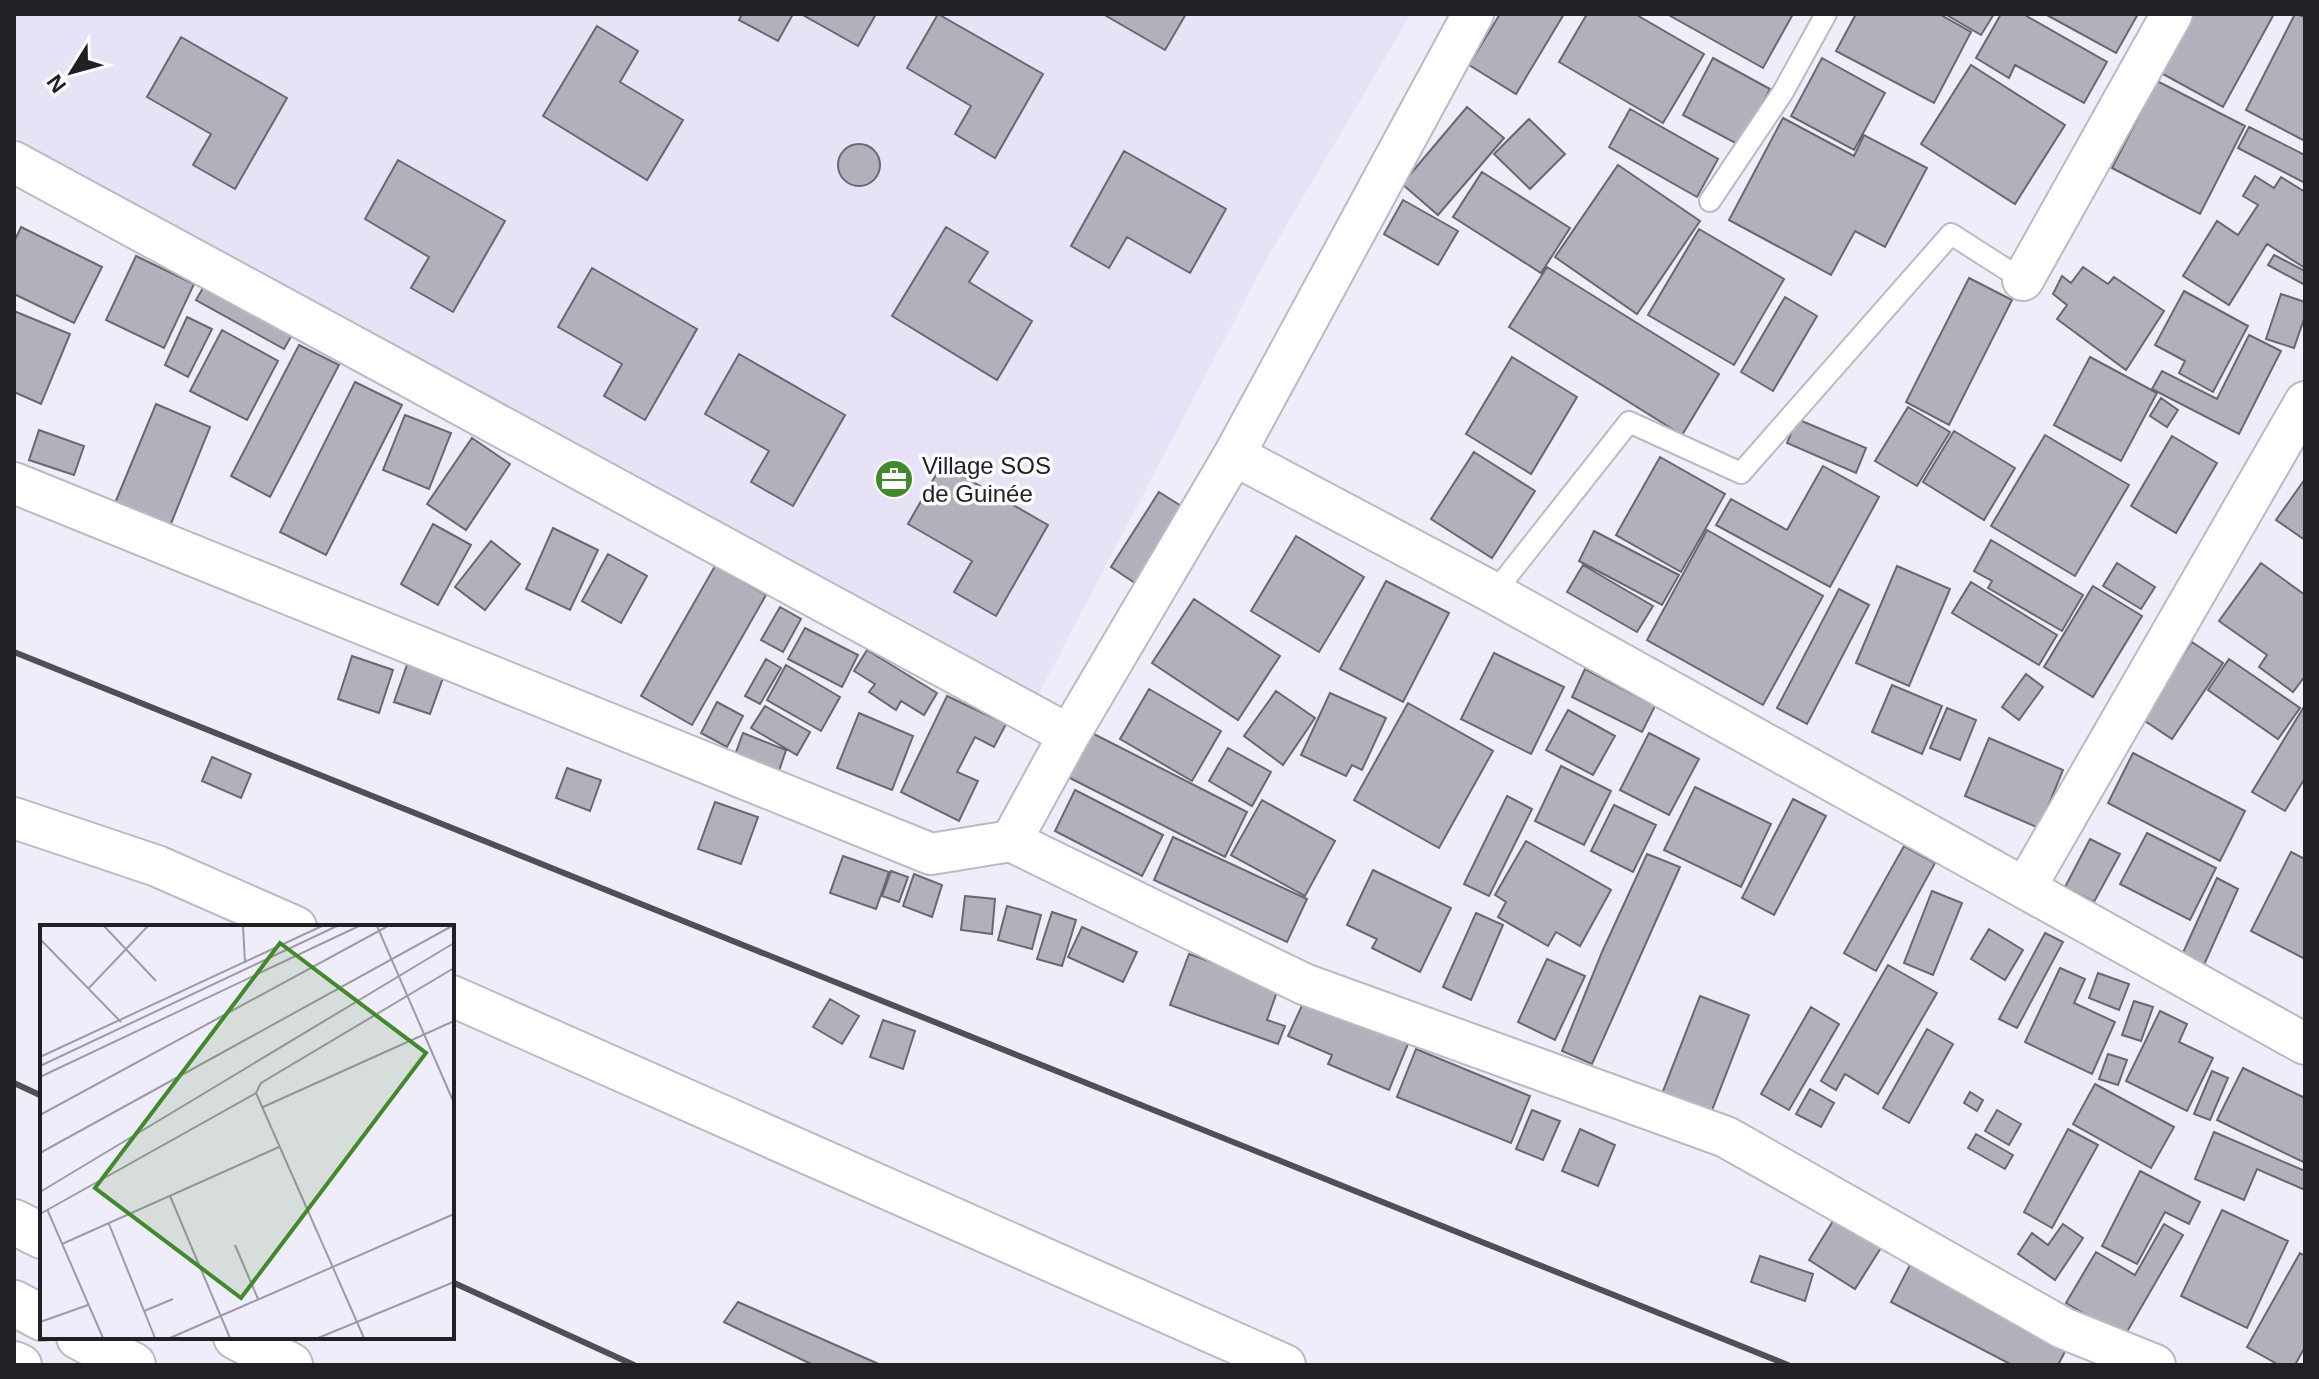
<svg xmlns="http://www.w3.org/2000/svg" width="2319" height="1379" font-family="Arial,sans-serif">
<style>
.built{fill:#e8e2f7}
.building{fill:#b3b0bc;stroke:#6a6772;stroke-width:2}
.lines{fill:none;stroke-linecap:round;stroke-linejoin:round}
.service-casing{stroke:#bcb8c5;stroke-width:24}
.minor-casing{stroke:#bcb8c5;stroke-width:44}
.primary-casing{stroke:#bcb8c5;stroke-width:48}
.service{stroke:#fff;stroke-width:20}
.minor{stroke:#fff;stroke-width:40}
.primary{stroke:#fff;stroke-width:44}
.rail{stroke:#504f56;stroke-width:6}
.labels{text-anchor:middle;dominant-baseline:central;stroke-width:7;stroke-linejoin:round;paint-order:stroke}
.poi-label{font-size:24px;fill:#212025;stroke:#fcfcfe;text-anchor:start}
.inset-road{fill:none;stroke:#9d9ba5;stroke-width:2}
.view{fill:#42882d;fill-opacity:0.15;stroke:#42882d;stroke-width:4}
.inset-edge{fill:none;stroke:#212025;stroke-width:4}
</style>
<rect width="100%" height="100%" fill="#f0edfa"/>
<path class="built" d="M14 14H1411L1266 260 1036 699 14 137Z"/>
<path class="building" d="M742 14H793L778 41 739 20Z
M801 14H876L858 46Z
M938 14 1043 74 995 158 955 134 971 106 907 68Z
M1103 14H1186L1165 50Z
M1500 14H1564L1516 94 1469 65Z
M1587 14H1635L1704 54 1663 123 1559 62Z
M1667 14H1793L1763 68Z
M1856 14H1939L1971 32 1934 103 1836 51Z
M1945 14H1994L1981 35Z
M2001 14H2023L2107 62 2084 103 2015 65 2009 78 1976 58Z
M2045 14H2138L2116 53Z
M2181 14H2274L2223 107 2152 68Z
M2295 14 2305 17V141L2246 110Z
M597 26 638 51 620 82 683 120 647 180 543 116Z
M181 37 287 98 235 189 193 165 211 134 147 97Z
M1713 58 1770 89 1741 146 1683 115Z
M1822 58 1885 93 1854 150 1791 116Z
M1971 65 2065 125 2015 204 1921 144Z
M2157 81 2245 126 2200 214 2112 168Z
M1467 107 1504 138 1438 215 1402 184Z
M1630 109 1718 159 1697 197 1609 147Z
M1783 118 1854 156 1864 135 1927 168 1885 247 1855 231 1831 275 1729 220Z
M1529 119 1565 154 1530 189 1494 154Z
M2249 127 2305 155V183L2238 148Z
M838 165a21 21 0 1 1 42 0a21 21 0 1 1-42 0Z
M1124 151 1226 209 1190 273 1127 237 1109 268 1071 246Z
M398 160 505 221 453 312 411 288 429 257 365 219Z
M1618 165 1700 221 1637 314 1555 257Z
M1482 172 1570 228 1541 273 1453 217Z
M2255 176 2274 188 2281 177 2305 192V268L2267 244 2229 305 2183 276 2217 221 2238 235 2258 205 2243 196Z
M1403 200 1458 231 1438 265 1384 234Z
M21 227 102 267 74 323 14 294V242Z
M946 227 988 252 969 282 1032 321 997 380 892 316Z
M1699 229 1784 279 1734 365 1648 315Z
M2274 255 2305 271V285L2268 265Z
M136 256 194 284 164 348 106 320Z
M1547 267 1719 374 1682 435 1509 327Z
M2083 267 2108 284 2114 277 2164 311 2126 370 2057 319 2067 305 2053 294 2062 276 2071 283Z
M592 268 697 329 645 420 604 396 622 364 558 327Z
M1969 278 2012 300 1949 425 1906 402Z
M208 279 296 328 284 349 196 300Z
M2184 291 2248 326 2213 392 2179 373 2185 361 2155 345Z
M2281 294 2305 302V316L2294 348 2266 339Z
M1785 297 1817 316 1773 391 1741 372Z
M14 311 70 334 41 404 14 392Z
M187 317 212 329 188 377 165 365Z
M222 330 278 361 247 420 190 391Z
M2249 335 2281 351 2239 434 2152 389 2162 371 2217 399Z
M299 345 339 365 270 497 231 476Z
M739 354 845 415 793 506 751 482 769 451 705 414Z
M1512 357 1577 397 1531 474 1466 434Z
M2090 357 2157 393 2121 461 2054 425Z
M355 382 402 405 326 555 280 532Z
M2161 398 2178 410 2167 427 2150 416Z
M156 404 210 427 170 526 115 503Z
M1908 407 1950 432 1917 486 1875 461Z
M405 415 451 433 429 489 383 470Z
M1797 419 1866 448 1856 473 1787 443Z
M39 430 84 446 74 475 29 460Z
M1954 431 2015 468 1984 520 1923 482Z
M2045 435 2129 485 2075 576 1991 526Z
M2172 436 2217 463 2176 533 2131 506Z
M472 438 510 464 466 530 427 504Z
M1474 452 1535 491 1492 558 1431 519Z
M1660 457 1725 494 1681 572 1616 535Z
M942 464 1048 525 996 616 954 592 972 561 908 524Z
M1823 466 1879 497 1830 587 1716 525 1731 499 1787 530Z
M2305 479V540L2276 520Z
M1159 492 1186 509 1138 585 1111 567Z
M433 524 471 545 438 605 401 584Z
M553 528 598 550 570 610 526 589Z
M1707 530 1823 596 1763 705 1647 640Z
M1594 531 1679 575 1662 605 1579 561Z
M1296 536 1364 577 1319 652 1251 611Z
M1991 540 2083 595 2062 631 1988 588 1992 581 1974 571Z
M491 541 520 564 485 610 455 587Z
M608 554 647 576 621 623 582 601Z
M2117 563 2155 587 2141 609 2103 586Z
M2261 563 2305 595V676L2293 692 2259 667 2267 655 2219 621Z
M1583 565 1653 606 1637 632 1567 592Z
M715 566 766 595 692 725 641 696Z
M1897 566 1950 589 1909 686 1856 663Z
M1386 581 1449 613 1403 702 1340 669Z
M1971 582 2057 635 2039 665 1952 613Z
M2093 586 2142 616 2093 697 2044 667Z
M1839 589 1869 605 1807 724 1777 708Z
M1194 599 1280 656 1238 720 1152 663Z
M780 607 801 619 783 652 761 640Z
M805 628 858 655 842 687 788 659Z
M2192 642 2223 663 2172 739 2142 719Z
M867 650 937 693 924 715 901 701 896 710 869 692 875 684 854 671Z
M1494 653 1564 687 1531 754 1461 719Z
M352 656 393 670 379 713 338 699Z
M766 659 781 668 760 704 745 696Z
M2229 659 2300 708 2278 739 2208 690Z
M408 662 444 675 430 714 394 702Z
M786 665 840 697 821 731 767 700Z
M1585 669 1655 706 1642 732 1572 697Z
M2026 674 2043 687 2019 720 2002 707Z
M1892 685 1942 706 1922 754 1872 732Z
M1149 689 1221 731 1192 781 1120 739Z
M1276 691 1315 718 1283 765 1244 736Z
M1330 693 1386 718 1362 770 1352 765 1346 776 1301 755Z
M947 696 1006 724 994 747 975 737 957 772 978 781 959 821 901 792Z
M717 702 743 716 727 747 701 733Z
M1408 703 1493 751 1439 848 1354 800Z
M2305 705V778L2285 811 2252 792Z
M765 706 810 732 797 755 751 728Z
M1947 708 1976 720 1960 760 1930 748Z
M1568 710 1615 736 1593 775 1546 750Z
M859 713 913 736 892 790 837 768Z
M1086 730 1247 812 1225 857 1064 775Z
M743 733 786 750 779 771 735 755Z
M1649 733 1699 759 1669 815 1620 790Z
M1989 738 2063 770 2039 828 1965 796Z
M1228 748 1271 772 1252 806 1209 781Z
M2133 753 2245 811 2220 861 2108 803Z
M212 757 251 774 241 798 202 781Z
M1561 766 1611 791 1584 845 1535 821Z
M567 768 601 780 590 811 556 798Z
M1695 787 1771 824 1741 887 1664 850Z
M1075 790 1163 835 1142 876 1055 831Z
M1507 796 1532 809 1489 896 1464 884Z
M1793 799 1826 816 1774 915 1742 898Z
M1262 800 1335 841 1305 896 1231 855Z
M715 802 758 817 741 864 698 849Z
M1614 805 1656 825 1633 872 1591 851Z
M2147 833 2216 868 2190 920 2120 884Z
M1173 837 1307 899 1287 942 1154 880Z
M2090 839 2120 854 2094 902 2065 887Z
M1526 841 1611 890 1580 946 1556 932 1548 946 1498 917 1506 902 1495 895Z
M1904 846 1935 863 1876 971 1844 953Z
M2291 852 2305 859V959L2251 931Z
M1647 854 1680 867 1592 1064 1562 1051 1602 952Z
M843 856 889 872 876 909 830 893Z
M1373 870 1451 908 1420 972 1372 948 1377 939 1347 925Z
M891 871 908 877 899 902 882 896Z
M914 874 942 885 932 917 903 906Z
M2217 878 2238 889 2203 967 2181 957Z
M1932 891 1962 903 1933 975 1904 963Z
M965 896 995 899 992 934 961 930Z
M1007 906 1041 915 1032 949 998 940Z
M1052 912 1076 920 1062 966 1037 959Z
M1476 913 1503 925 1471 1000 1443 987Z
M1082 927 1137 952 1123 982 1068 957Z
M1989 929 2023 950 2005 980 1971 959Z
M2045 933 2063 942 2017 1028 1999 1019Z
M1189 954 1279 986 1267 1020 1285 1026 1278 1044 1170 1005Z
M1547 959 1585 976 1555 1040 1518 1022Z
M1888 965 1937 993 1878 1094 1845 1074 1836 1090 1821 1081Z
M2060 968 2085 979 2074 1003 2115 1022 2092 1074 2025 1042Z
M2098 973 2129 984 2119 1010 2089 998Z
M1700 996 1749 1015 1709 1118 1660 1099Z
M830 999 859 1016 842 1044 813 1027Z
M1305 999 1408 1044 1389 1090 1328 1064 1332 1055 1288 1036Z
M2134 1001 2153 1007 2141 1041 2122 1035Z
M1811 1007 1839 1024 1789 1110 1761 1094Z
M2160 1011 2187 1024 2179 1042 2213 1058 2187 1111 2126 1081Z
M883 1020 915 1031 903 1069 870 1057Z
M1927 1029 1953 1044 1909 1123 1883 1108Z
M1416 1049 1530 1096 1511 1143 1397 1097Z
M2108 1054 2127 1060 2118 1085 2099 1079Z
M2243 1068 2305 1098V1157L2303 1162 2217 1120Z
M2212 1071 2228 1078 2210 1120 2194 1114Z
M2095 1084 2174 1127 2151 1168 2073 1124Z
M1810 1089 1834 1103 1821 1127 1796 1114Z
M1970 1092 1983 1100 1977 1111 1964 1103Z
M1532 1110 1560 1121 1543 1160 1516 1149Z
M1997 1110 2021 1124 2009 1145 1985 1131Z
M1580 1129 1615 1145 1598 1186 1562 1171Z
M2068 1129 2098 1145 2052 1228 2024 1212Z
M2214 1132 2305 1171V1190L2257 1169 2244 1200 2195 1179Z
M1976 1134 2013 1155 2005 1169 1968 1148Z
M2140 1171 2200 1202 2189 1224 2165 1212 2137 1264 2102 1246Z
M2222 1210 2288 1241 2247 1328 2181 1296Z
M1838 1213 1884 1243 1855 1289 1809 1260Z
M2063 1224 2083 1238 2055 1280 2018 1254 2032 1233 2048 1245Z
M2164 1224 2183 1235 2124 1337 2066 1303 2096 1252 2135 1275Z
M2300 1253 2305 1256V1347L2295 1365H2279L2247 1347Z
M1760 1256 1813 1274 1805 1301 1751 1282Z
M1912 1261 2070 1342 2058 1365H2012L1891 1302Z
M738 1302 881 1365H813L724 1322Z"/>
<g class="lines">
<g class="service-casing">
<path id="service" d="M1710 201 1783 92 1826 14
M1494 593 1629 422 1741 473 1951 234 2023 280"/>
</g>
<g class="minor-casing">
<path id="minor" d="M14 162 1069 735
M2023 280 2172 14
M1234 455 1494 593 2305 1044
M14 483 931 854 1011 841 1304 984 1726 1137 2063 1328 2155 1365
M14 818 157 866 296 927
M1011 841 1069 735 1234 455 1473 14
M2025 888 2305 402
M452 996 1285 1365
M14 1362 21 1365"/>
</g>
<g class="primary-casing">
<path id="primary" d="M14 1222 42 1236
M14 1303 42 1318
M79 1337 133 1365
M236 1337 290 1365"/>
</g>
<use href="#service" class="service"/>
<use href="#minor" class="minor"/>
<use href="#primary" class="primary"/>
<path class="rail" d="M14 652 1788 1365
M14 1083 42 1096
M452 1282 634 1365"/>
</g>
<defs>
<g id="office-disc" transform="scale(2)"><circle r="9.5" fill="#42882d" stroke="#fcfcfe"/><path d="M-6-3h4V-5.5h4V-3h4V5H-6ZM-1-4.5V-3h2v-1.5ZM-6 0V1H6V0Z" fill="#fff"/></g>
</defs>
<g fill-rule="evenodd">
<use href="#office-disc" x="894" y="479"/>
</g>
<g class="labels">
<g class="poi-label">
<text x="922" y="465">Village SOS<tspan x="922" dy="28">de Guinée</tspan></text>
</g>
</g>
<g transform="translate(40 925)">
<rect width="414" height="414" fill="#f0edfa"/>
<path class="inset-road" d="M64 1 116 56M203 1 205 38M337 1 414 178M0 14 81 97M48 64 108 1M0 132 282 1M0 141 297 1M0 152 319 1M216 168 324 413M223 182 414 96M0 190 348 1M0 228 412 1M0 267 414 18M130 271 190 413M7 284 63 413M0 289 216 168 221 158 414 43M69 299 115 413M22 319 239 222M195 320 218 374M104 386 133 374M0 397 48 380M130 413 414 289M278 413 414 357"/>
<path class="view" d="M240 18 386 128 201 373 55 263Z"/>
<rect width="414" height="414" class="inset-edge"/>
</g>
<rect width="2319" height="1379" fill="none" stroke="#212025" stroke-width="32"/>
<g transform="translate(72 72) rotate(233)" stroke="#fcfcfe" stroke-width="6" paint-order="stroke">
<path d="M0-6L14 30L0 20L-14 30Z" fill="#212025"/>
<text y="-12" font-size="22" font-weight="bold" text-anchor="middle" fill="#212025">N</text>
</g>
</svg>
